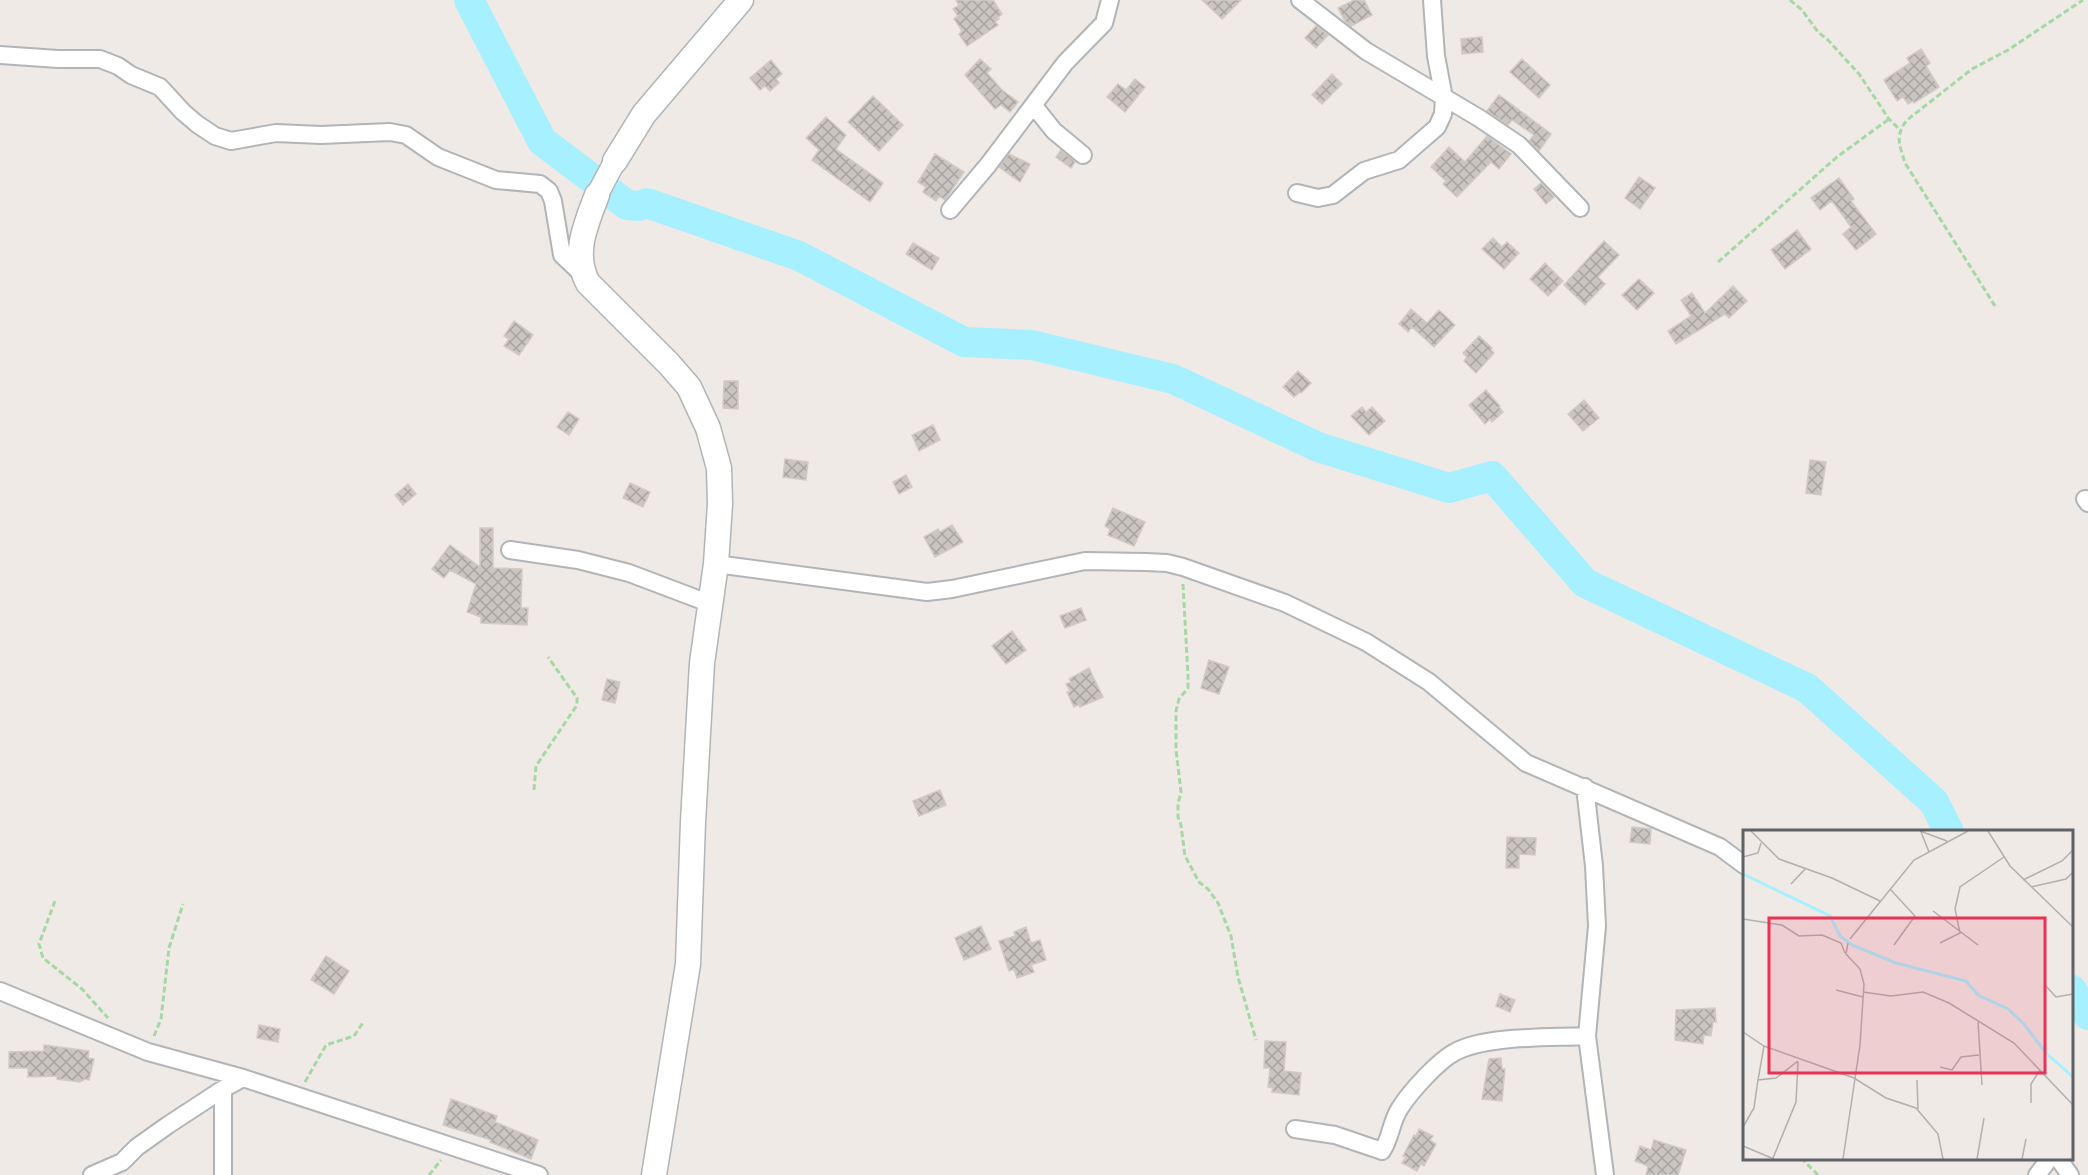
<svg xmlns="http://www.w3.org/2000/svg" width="2088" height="1175" font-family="'Exo 2',sans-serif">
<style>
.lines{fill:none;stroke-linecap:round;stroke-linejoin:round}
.river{stroke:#a6f0ff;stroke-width:30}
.building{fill:url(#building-cross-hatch);stroke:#d4cac4;stroke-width:1.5}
.minor-casing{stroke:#b1b5b8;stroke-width:20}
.tertiary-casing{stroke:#b1b5b8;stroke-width:24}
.secondary-casing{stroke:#b0b5b8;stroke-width:27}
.path{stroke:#a6d8a5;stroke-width:3;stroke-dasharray:6 3;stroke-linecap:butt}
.minor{stroke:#fff;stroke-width:16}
.tertiary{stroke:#fff;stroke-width:21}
.secondary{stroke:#fff;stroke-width:24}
.inset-river{fill:none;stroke:#a6f0ff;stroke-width:3}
.inset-road{fill:none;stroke:#b1b0ae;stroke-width:1.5}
.view{fill:#e93255;fill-opacity:0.15;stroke:#e93255;stroke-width:3}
.inset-edge{fill:none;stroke:#5d6366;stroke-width:3}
</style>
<defs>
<pattern id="building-cross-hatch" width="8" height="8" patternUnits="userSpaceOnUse" patternTransform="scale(1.5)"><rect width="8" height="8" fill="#cac5c1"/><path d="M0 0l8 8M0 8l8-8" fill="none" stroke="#a7a4a1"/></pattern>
</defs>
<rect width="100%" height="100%" fill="#efeae5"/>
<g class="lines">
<path class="river" d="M469 0 542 141 627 205 639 206 647 203 799 256 964 342 1032 345 1173 379 1318 447 1449 488 1492 476 1585 583 1807 688 1934 802 1949 832
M2072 990 2088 1015"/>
</g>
<path class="building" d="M956 0H993L1002 14 997 18 999 19 995 22 998 25 967 46 959 34 962 31 954 19 958 16 953 9 959 5Z
M1202 0H1241L1222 19Z
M1354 0H1364L1372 15 1351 26 1345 21 1338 8Z
M1316 26 1328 35 1316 48 1305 38Z
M1482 37 1483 52 1462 54 1461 39Z
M1921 49 1930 63 1926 66 1939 87 1914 103 1913 101 1908 104 1903 97 1897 101 1884 80 1910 63 1907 58Z
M980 59 991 69 987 73 1002 90 1018 102 1010 112 1001 105 995 109 965 75Z
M1522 59 1550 85 1539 98 1510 72Z
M771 60 782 74 776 79 779 83 770 91 765 86 760 90 750 78Z
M1332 74 1342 84 1322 104 1312 95Z
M1135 79 1145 87 1125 112 1107 97 1118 84 1126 90Z
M1499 95 1551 134 1539 151 1529 141 1534 135 1512 120 1508 125 1487 111Z
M873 96 903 125 879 151 848 122Z
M826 117 846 135 836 149 883 183 870 202 812 160 819 150 806 138Z
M1487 136 1511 154 1499 169 1491 162 1457 197 1443 184 1446 181 1431 167 1449 147 1465 162Z
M1061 150 1075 162 1071 168 1056 157Z
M935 154 964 172 945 200 939 196 936 201 923 192 926 187 918 182Z
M1009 154 1030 164 1020 182 999 167Z
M1639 177 1655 188 1640 209 1625 198Z
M1839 178 1854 199 1851 201 1876 234 1856 250 1843 234 1851 227 1832 201 1820 210 1811 198Z
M1541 183 1554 197 1546 204 1534 189Z
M1797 230 1811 249 1785 269 1771 250Z
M1493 238 1502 247 1507 242 1519 253 1504 269 1482 249Z
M1604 241 1619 255 1598 277 1605 284 1585 305 1564 285Z
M913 243 939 258 932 270 906 254Z
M1545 263 1563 281 1548 296 1530 279Z
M1639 279 1654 293 1637 310 1622 295Z
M1733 286 1747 301 1729 318 1725 314 1676 344 1668 331 1691 316 1681 300 1692 293 1705 313Z
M1411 309 1427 323 1439 310 1455 325 1434 347 1412 327 1408 332 1399 324Z
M514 321 533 335 519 355 504 346 509 339 504 336Z
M1479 336 1492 348 1491 350 1494 353 1476 373 1464 361 1467 357 1463 353Z
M1298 371 1311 383 1301 393 1300 392 1294 397 1283 387Z
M724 381H738V409L723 408Z
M1486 390 1500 406 1499 407 1503 412 1492 422 1490 419 1485 424 1469 405Z
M1584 400 1599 418 1583 431 1568 414Z
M1362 407 1366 412 1372 407 1385 421 1369 435 1351 416Z
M568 412 579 419 569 435 557 427Z
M933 425 940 440 919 451 912 435Z
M785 459 808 462 806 480 783 477Z
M1810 460 1826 462 1821 495 1806 493Z
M906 475 912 487 899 494 893 482Z
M630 483 650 492 643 507 623 498Z
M408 484 416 494 403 505 395 495Z
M1113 508 1145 522 1134 546 1108 535 1110 529 1105 526Z
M952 525 963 542 935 557 924 537 938 529 940 532Z
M480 528H493V568L522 569 521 608H528L527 625 481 623V617L467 612 476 584 450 570 444 578 432 569 450 545 480 567Z
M1081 608 1086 620 1065 628 1060 616Z
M1012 631 1026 650 1006 664 992 646Z
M1209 660 1229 667 1219 694 1201 688Z
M1089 668 1103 697 1080 707 1079 704 1074 707 1067 692 1070 691 1066 684 1071 682 1069 679Z
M607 679 620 682 615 703 602 700Z
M940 790 946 805 919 816 913 801Z
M1632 827 1651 829 1650 844 1630 842Z
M1507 837 1536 838 1535 855 1519 854V868H1506Z
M981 926 991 949 964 960 955 938Z
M1026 927 1031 943 1040 940 1046 960 1031 965 1034 972 1017 978 1014 969 1009 971 999 941 1015 936 1014 932Z
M326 956 349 971 334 994 311 980Z
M1500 994 1515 1000 1510 1012 1496 1006Z
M1715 1008 1716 1022H1713L1711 1036 1704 1035 1703 1044 1675 1040 1676 1010Z
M259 1025 280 1029 278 1042 257 1038Z
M1265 1041 1286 1042 1284 1071 1301 1073 1299 1095 1272 1092 1273 1088 1268 1087 1270 1068H1264Z
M44 1045 89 1051 88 1058 94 1059 89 1080 85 1079 80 1082 57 1079V1076L28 1077V1068H9V1052L44 1051Z
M1501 1058 1502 1069H1505L1502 1101 1482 1099 1489 1059Z
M451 1099 497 1116 495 1122 538 1140 531 1159 490 1142 491 1140 443 1125Z
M1419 1129 1433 1136 1430 1140 1436 1144 1424 1166 1421 1164 1417 1171 1402 1163 1406 1157 1403 1156 1414 1135 1416 1136Z
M1654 1140 1686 1150 1678 1175H1646L1648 1166 1635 1161 1640 1146 1651 1150Z"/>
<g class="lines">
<g class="minor-casing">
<path id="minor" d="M1300 0 1366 51 1479 118 1519 145 1580 208
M0 55 58 59H100L118 66 131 75 160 87 183 112 197 124 215 136 231 141 276 133 321 135 390 132 406 135 438 157 496 180 540 184 549 191 553 201 562 255 583 275
M1034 106 1054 131 1083 155
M1297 193 1318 198 1333 195 1364 171 1399 160 1437 127 1443 114 1444 98 1436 56 1432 0
M950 210 988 165 1065 63 1104 23 1110 0
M2085 499 2088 503
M510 550 578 560 629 573 711 604
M716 564 927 592 952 589 1085 561 1146 562 1167 563 1183 567 1285 603 1366 642 1429 682 1526 763 1720 847 1744 865
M1585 787 1594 866 1597 926 1587 1036 1605 1175
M0 991 148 1052 243 1078 539 1175
M223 1089V1175
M1295 1129 1335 1135 1382 1151C1391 1138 1391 1121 1400 1108 1410 1092 1438 1061 1455 1052 1486 1035 1551 1038 1587 1036
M2058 1158 2070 1175
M92 1175 122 1162 137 1147 168 1125 223 1089 243 1078
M2037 1175 2050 1158"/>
</g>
<g class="tertiary-casing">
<path id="tertiary" d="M597 195 615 161"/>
</g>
<g class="secondary-casing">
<path id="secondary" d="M615 161 644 114 741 0
M597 195C586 224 572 254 588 283L669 364 689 387 708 428 719 468 720 504 716 564 702 663 693 822 688 964 654 1175"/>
</g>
<path class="path" d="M1790 0 1802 10 1818 32 1828 40 1859 74 1889 119 1900 130
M1718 262 1837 157 1889 119
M1995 306 1905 163C1900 145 1894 137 1907 120L1972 69 2008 50 2083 0
M1183 584 1188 676V688L1179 699 1176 711V750L1181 792 1178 804V817L1181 825 1185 856 1199 882 1208 889 1218 903 1231 936 1238 977 1256 1040
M534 790 536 766 577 705V698L548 657
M55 901 39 944 43 958 82 989 108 1018
M154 1036 161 1019 169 948 183 904
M305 1082 326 1045 354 1036 364 1021
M1801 1158 1818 1175
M429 1175 441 1160"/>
<use href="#minor" class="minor"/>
<use href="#tertiary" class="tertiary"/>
<use href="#secondary" class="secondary"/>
</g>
<g transform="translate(1743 830)">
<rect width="330" height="330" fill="#efeae5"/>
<path class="inset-river" d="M0 44 87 86 97 106 109 115 153 133 223 151 235 165 265 179 281 194 303 223 330 247"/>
<path class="inset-road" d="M8 1 36 29 89 48 137 71M177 1 204 11M245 1 267 36 330 97M178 2 186 22M0 27 15 23 18 13M280 50 319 31 330 20M48 54 63 38M288 57 323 49 330 42M147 59 172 86 151 115M190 81 235 115M0 89 39 95 56 106 79 105 98 113 102 123M107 109 171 30 225 1M197 113 217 103 212 79 217 57 261 27M301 154 313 167 330 164M93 160 120 167M120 162 148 166 180 162 206 173 271 213 330 275M235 192 239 255M0 202 21 216 111 248 143 268 173 278 195 304 200 329M197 237 209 240 218 227 236 225M15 250 21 216M174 250 175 279M288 273V254L297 240M0 297 11 278 15 250 33 248 55 231M0 316 31 329M30 328 53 272 55 232M100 329 117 215 121 154 117 139 103 124 105 113M234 329 241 288M279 329 283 309"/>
<path class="view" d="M26 88H302V243H26Z"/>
<rect width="330" height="330" class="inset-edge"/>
</g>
</svg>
